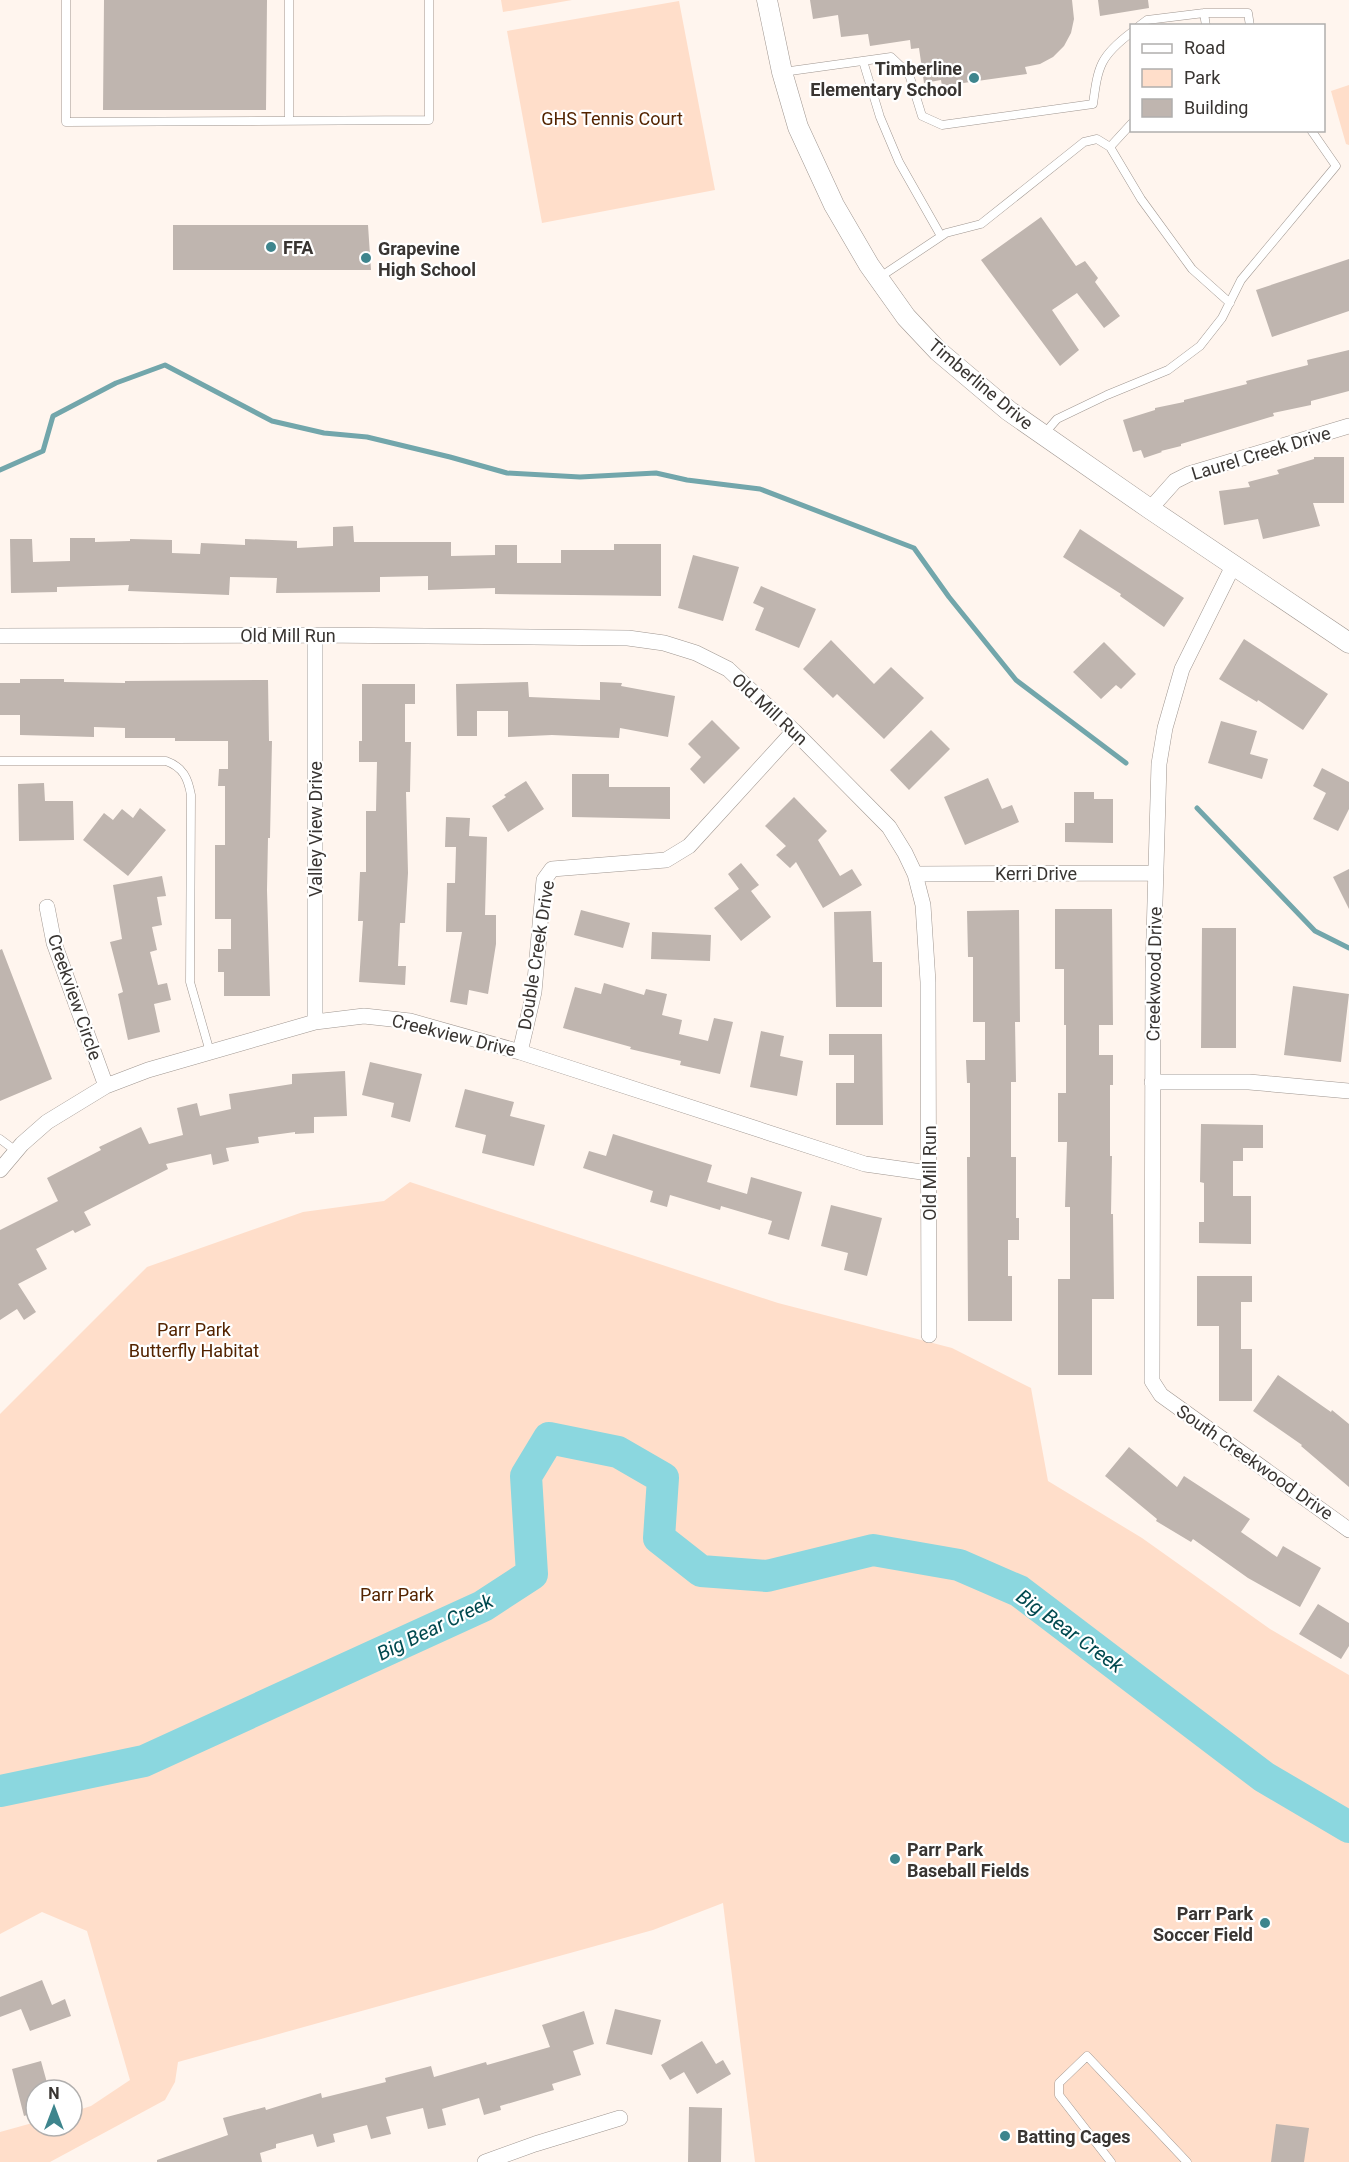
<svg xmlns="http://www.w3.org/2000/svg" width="1349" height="2162" font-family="Roboto,sans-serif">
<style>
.green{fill:#ffdeca}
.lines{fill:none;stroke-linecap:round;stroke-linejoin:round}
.stream{stroke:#72a6ab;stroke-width:5}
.river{stroke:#8bd7df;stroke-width:32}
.building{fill:#bfb5af}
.service-casing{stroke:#9f9690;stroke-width:9}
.minor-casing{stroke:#9f9690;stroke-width:16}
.tertiary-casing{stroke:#9f9690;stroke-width:21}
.service{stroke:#fff;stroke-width:8}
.minor{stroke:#fff;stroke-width:15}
.tertiary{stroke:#fff;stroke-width:20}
.poi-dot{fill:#3e858d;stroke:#fff;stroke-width:2}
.labels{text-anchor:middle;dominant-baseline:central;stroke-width:4.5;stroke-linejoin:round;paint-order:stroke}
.poi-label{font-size:18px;font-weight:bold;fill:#393532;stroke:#fff;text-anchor:start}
.park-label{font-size:18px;fill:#542400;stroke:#fff}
.street-label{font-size:18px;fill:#393532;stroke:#fff}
.water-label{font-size:20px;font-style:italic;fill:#00494f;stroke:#fff}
</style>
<rect width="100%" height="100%" fill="#fff5ee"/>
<path class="green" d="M501 0H572L503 12Z
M679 1 715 190 542 223 507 31Z
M1349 85V145L1346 144 1331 91Z
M410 1182 778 1303 952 1348 1031 1388 1048 1481 1142 1538 1270 1629 1349 1675V2162H755L723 1903 653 1930 178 2062 175 2082 165 2100 50 2162H0V2132L36 2122V2126H72V2112L91 2106 130 2080 87 1931 42 1912 0 1934V1414L147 1267 303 1212 384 1201Z"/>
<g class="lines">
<path class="stream" d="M0 470 43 451 53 416 116 383 165 365 272 421 324 433 367 437 450 457 507 473 580 477 656 473 687 480 760 489 914 548 949 597 1016 680 1126 763
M1197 808 1315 931 1349 948"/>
<path class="river" d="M0 1791 144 1761 483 1606 532 1574 526 1476 549 1438 618 1452 663 1478 659 1538 701 1571 767 1576 873 1550 959 1565 1019 1591 1264 1777 1349 1827"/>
</g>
<path class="building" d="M104 0H267L266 110H103Z
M810 0H1072L1074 19 1071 33 1064 46 1053 57 1040 64 1025 67 1027 74 942 86 941 80 924 83 919 48 911 49 910 40 870 46 868 34 841 37 838 15 813 19Z
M1098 0H1148L1149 8 1100 16Z
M1041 217 1076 266 1085 261 1098 278 1095 282 1120 316 1104 328 1077 293 1052 310 1079 350 1060 366 981 260Z
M173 225H368L371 270H173Z
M1349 259V311L1272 337 1256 290Z
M1349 350V391L1311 401V405L1273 413 1274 416 1181 444V446L1161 451 1162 452 1144 458 1141 450 1133 452 1123 420 1155 410V408L1184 402V400L1247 384 1246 381 1308 365 1307 360Z
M1314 457H1344V503H1313L1320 526 1263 539 1258 519 1224 525 1219 491 1250 487 1248 482 1279 474 1277 470 1314 459Z
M353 526 354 542H451V556L495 555V545H517V563H561V550H614V544H661V596L495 594V588L428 590V576L380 577V592L276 593 277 578 230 577 229 595 128 591 129 585 57 587V592L11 593 10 539H32L33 562 70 561V538H95V542L130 541V539L172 540V553L200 554 201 543 245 545V539L297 541V548L333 546V527Z
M1080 529 1184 598 1164 627 1120 596 1121 594 1063 557Z
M693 555 739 567 723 621 678 608Z
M761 586 816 609 799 648 755 630 764 608 753 603Z
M1244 639 1328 694 1303 730 1258 700 1257 702 1219 679Z
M831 640 874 684 891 667 924 698 884 739 837 694 833 698 803 669Z
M1104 642 1136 674 1121 689 1116 685 1101 699 1073 672Z
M20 679H64V682L125 683V681L268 680 269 741H272L270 838H268L267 890 270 996H224V972H218V949H231V919H215V845H225V786H218L219 769H228V741H175V738H125V728L94 727V737L20 735V715H0V683H20Z
M528 682 529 697 600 700V682L622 683 621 686 675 696 668 737 620 728 619 738 552 735 508 737V711H477V736H457L456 684Z
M362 684H415V704H405V742H411L410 792H406L408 873 405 923H400L398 966H406L405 985 359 982 363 921H358L360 872H366V811H376L377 762H359V741H362Z
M712 720 740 748 704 784 690 769 701 757 688 744Z
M1221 721 1257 731 1250 754 1268 759 1262 779 1208 763Z
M931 730 950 749 909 790 890 770Z
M1322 768 1349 782V809L1338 831 1313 819 1326 793 1313 786Z
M572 774H609V787H670V819L572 817Z
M988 778 1002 809 1012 805 1019 822 965 845 944 797Z
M526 781 544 809 508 832 492 806 506 797 504 795Z
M44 783 45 801H73L74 840 19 841 18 784Z
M1074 792H1094V799H1113V843L1065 842V823H1074Z
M794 797 827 831 818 840 840 876 852 869 862 885 823 908 796 862 790 868 776 855 786 846 765 826Z
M140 808 166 830 128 876 83 840 104 813 113 820 122 809 133 818Z
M446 817 470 818 469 836 487 837 485 915H496V944L488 994 469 990 467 1005 450 1002 462 932H446L447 883H455L456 847H445Z
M741 863 759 885 751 891 771 917 741 941 714 908 739 889 728 874Z
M1349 869V909L1333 877Z
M162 876 166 896 157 897 162 925 152 927 157 950 150 952 158 985 167 983 171 1000 154 1004 160 1032 128 1040 118 994 123 992 110 942 122 939 113 885Z
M1055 909H1112L1113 1025H1099V1055H1113V1085H1110V1156H1112L1111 1214H1113L1114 1299H1092V1375H1058V1279H1070V1207H1065L1067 1142H1058V1093H1066V1025H1064V969H1055Z
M581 910 630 923 623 948 574 935Z
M1019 910 1020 1022H1015L1016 1082H1011V1157H1016V1218H1019V1240H1008V1276H1012V1321H968L967 1157H970V1083H967L966 1060H985V1022H973V957H968L967 911Z
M871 911 873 962H882V1007H836L834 912Z
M1202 928H1236V1048H1201Z
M652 932 711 935 710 961 651 959Z
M2 949 52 1079 0 1101V950Z
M604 983 644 995 646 989 667 994 662 1015 682 1020 679 1034 708 1041 714 1018 733 1022 720 1074 680 1065 681 1061 630 1049 631 1047 563 1028 575 987 601 994Z
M1293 986 1349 994 1341 1062 1284 1055Z
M761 1031 784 1036 780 1056 803 1061 797 1096 750 1087Z
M829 1034H882L883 1125H836V1083H854V1055H829Z
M370 1062 422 1074 410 1122 391 1117 394 1103 362 1095Z
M345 1071 347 1116 314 1117V1133L295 1134V1132L258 1137 259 1143 226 1148 229 1161 213 1165 211 1154 166 1164 168 1169 84 1212 91 1225 75 1233 73 1230 36 1249 47 1269 18 1284 36 1312 24 1320 17 1309 0 1320V1230L58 1201 47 1178 101 1150 99 1147 141 1127 149 1144 183 1135 177 1108 197 1103 200 1116 231 1109 229 1094 292 1084V1074Z
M465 1089 514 1102 510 1116 545 1125 534 1166 482 1153 486 1135 455 1127Z
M1201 1124 1263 1125V1148H1243V1161H1233V1196H1251V1244L1199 1243V1222H1204V1183L1200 1182Z
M613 1134 712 1165 707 1182 747 1194 751 1177 802 1192 789 1240 768 1234 772 1221 721 1206 720 1210 670 1195 667 1207 650 1202 653 1191 583 1168 589 1151 606 1156Z
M831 1205 882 1218 867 1276 844 1270 848 1253 821 1246Z
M1197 1276H1252V1302H1241V1349H1252V1401H1219V1326H1197Z
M1278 1375 1331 1412 1332 1410 1349 1424V1487L1301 1446 1302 1445 1253 1411Z
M1129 1447 1177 1487 1184 1476 1250 1519 1241 1532 1277 1557 1283 1546 1321 1568 1300 1607 1248 1578 1193 1539 1191 1542 1156 1521 1157 1519 1105 1476Z
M1318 1604 1349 1623V1646L1341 1659 1299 1634Z
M42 1980 52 2005 65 1999 71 2016 30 2031 21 2009 0 2017V1997Z
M615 2009 661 2020 652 2055 606 2044Z
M584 2011 594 2044 573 2051 581 2075 552 2084 554 2090 500 2106 501 2110 484 2115 479 2098 442 2109 446 2125 428 2129 423 2108 386 2117 391 2134 371 2139 367 2125 333 2134 335 2142 317 2147 313 2134 276 2144V2148L260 2153 262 2162H157V2160L228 2135 223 2118 265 2107 266 2110 321 2093 322 2098 386 2082 385 2078 431 2066 434 2077 486 2062 487 2065 550 2047 542 2025Z
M702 2041 716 2064 723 2060 731 2074 697 2094 684 2072 670 2080 661 2065Z
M41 2061 49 2090H36V2112L24 2116 12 2069Z
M689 2107 722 2108 721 2162H688Z
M1276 2124 1309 2128 1304 2162H1271Z"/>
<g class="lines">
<g class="service-casing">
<path id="service" d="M66 0V122L429 120V0
M289 0V121
M1204 13 1206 26
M1139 26 1147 20 1204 13H1248L1250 26
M863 61 880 117 899 162 941 236
M783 72 891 57 909 74 922 116 942 125 1093 104C1098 66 1100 56 1132 32
M1110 147 1132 123
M880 277 946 233 981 224 1084 142 1097 139 1110 147 1141 199 1192 269 1230 303
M1044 434 1057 419 1107 395 1168 370 1200 346 1222 318 1241 280 1336 166 1311 130
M0 761H166C183 767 188 778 191 795L190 982 210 1052
M0 1139 16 1151
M1111 2162 1059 2095V2083L1087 2056 1187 2162"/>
</g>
<g class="minor-casing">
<path id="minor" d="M1150 509 1175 481 1189 474 1349 426
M1233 566 1182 669 1165 728 1159 764 1153 971 1152 1381 1161 1395 1349 1530
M0 636 315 635 628 638 664 643 696 653 728 669 794 731 889 827 905 853 915 874 923 905 928 982 929 1335
M915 874 1156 873
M47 907 54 943 106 1086
M315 1022V635
M520 1052 534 992 544 880 552 869 666 860 689 846 794 731
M1152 1082H1249L1349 1091
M0 1170 22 1144 47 1122 106 1086 148 1070 315 1022 364 1016 410 1021 520 1052 865 1164 929 1173
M485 2162 535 2144 620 2118"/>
</g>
<g class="tertiary-casing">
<path id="tertiary" d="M767 0 782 72 798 127 834 205 869 265 906 317 938 351 1009 411 1150 509 1349 643"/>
</g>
<use href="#service" class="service"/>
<use href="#minor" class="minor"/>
<use href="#tertiary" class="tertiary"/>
</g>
<g class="poi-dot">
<circle cx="974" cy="78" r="6"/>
<circle cx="271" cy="247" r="6"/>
<circle cx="366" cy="258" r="6"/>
<circle cx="895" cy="1859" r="6"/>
<circle cx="1265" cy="1923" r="6"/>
<circle cx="1005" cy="2136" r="6"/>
</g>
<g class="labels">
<g class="poi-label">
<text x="962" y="68" text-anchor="end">Timberline<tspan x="962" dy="21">Elementary School</tspan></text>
<text x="283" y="247">FFA</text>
<text x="378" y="248">Grapevine<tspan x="378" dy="21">High School</tspan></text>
<text x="907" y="1849">Parr Park<tspan x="907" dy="21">Baseball Fields</tspan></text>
<text x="1253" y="1913" text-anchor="end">Parr Park<tspan x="1253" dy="21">Soccer Field</tspan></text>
<text x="1017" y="2136">Batting Cages</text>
</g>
<g class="park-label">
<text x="612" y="118">GHS Tennis Court</text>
<text x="194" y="1329">Parr Park<tspan x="194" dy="21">Butterfly Habitat</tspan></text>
<text x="397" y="1594">Parr Park</text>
</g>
<g class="street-label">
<text transform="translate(981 384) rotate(40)">Timberline Drive</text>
<text transform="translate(1261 453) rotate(-17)">Laurel Creek Drive</text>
<text x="288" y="635">Old Mill Run</text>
<text transform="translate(770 709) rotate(43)">Old Mill Run</text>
<text transform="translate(315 829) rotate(-90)">Valley View Drive</text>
<text x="1036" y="873">Kerri Drive</text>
<text transform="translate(536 955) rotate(-81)">Double Creek Drive</text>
<text transform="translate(1154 974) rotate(-89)">Creekwood Drive</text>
<text transform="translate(75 997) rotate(71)">Creekview Circle</text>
<text transform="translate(454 1035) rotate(14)">Creekview Drive</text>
<text transform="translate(929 1173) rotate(-90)">Old Mill Run</text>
<text transform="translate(1255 1462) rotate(35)">South Creekwood Drive</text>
</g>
<g class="water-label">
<text transform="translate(435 1627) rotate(-26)">Big Bear Creek</text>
<text transform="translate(1070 1631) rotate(36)">Big Bear Creek</text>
</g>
</g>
<rect x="1130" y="24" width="195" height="108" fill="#ffffff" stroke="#b0aead" stroke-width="1.5"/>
<rect x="1142" y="44" width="30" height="9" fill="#ffffff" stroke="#b0aead" stroke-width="1.5"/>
<text x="1184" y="54" font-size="18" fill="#393532">Road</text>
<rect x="1142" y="69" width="30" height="18" fill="#ffdeca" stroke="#b0aead" stroke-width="1.5"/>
<text x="1184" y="84" font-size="18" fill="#393532">Park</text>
<rect x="1142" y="99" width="30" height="18" fill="#bfb5af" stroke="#b0aead" stroke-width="1.5"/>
<text x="1184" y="114" font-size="18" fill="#393532">Building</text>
<g transform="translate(54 2108)"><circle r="28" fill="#ffffff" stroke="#b0aead" stroke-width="1.5"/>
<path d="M0-4.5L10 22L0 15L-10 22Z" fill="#3e858d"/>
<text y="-9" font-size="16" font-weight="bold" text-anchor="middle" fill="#393532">N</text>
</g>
</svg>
